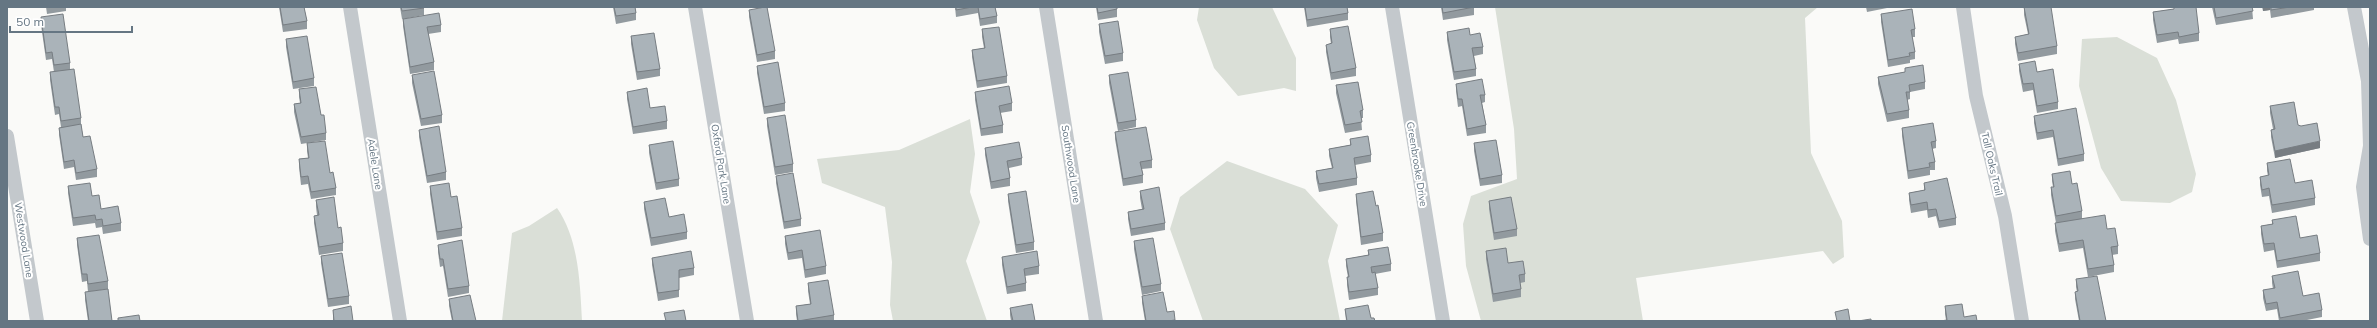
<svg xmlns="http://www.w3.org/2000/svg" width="2377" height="328" font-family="Mulish,sans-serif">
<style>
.green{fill:#dadfd7}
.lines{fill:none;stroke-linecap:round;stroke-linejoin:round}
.street{stroke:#c3c8cc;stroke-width:14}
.wall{fill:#929a9f}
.shaded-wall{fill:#777d82}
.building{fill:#aab3b9;stroke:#777d82}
.labels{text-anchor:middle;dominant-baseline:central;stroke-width:4;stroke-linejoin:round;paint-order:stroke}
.street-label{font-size:10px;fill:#657683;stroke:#fff}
</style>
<rect width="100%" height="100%" fill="#fafaf8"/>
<path class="green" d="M1199 7H1272L1296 58V91L1284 88 1238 96 1214 68 1197 20Z
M1495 7H1818L1805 18 1811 153 1842 221 1844 257 1833 264 1823 251 1636 278 1643 321H1481L1466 266 1463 224 1471 196 1517 179 1514 129Z
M2117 37 2157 58 2176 100 2196 174 2192 192 2170 203 2121 201 2101 168 2079 86 2082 39Z
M970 119 975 154 970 192 980 222 966 261 987 321H893L890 305 892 262 885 207 822 183 817 159 899 150Z
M1227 161 1305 189 1338 225 1328 261 1340 321H1203L1170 229 1180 197Z
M557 208C579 239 580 284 582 321H502L512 233 529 226Z"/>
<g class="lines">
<path class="street" d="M350 7 400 321
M695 7 747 321
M1046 7 1096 321
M1392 7 1443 321
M1963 7 1976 96 2005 216 2022 321
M2354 7 2368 81 2370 146 2363 187 2370 239
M7 136 37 321"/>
</g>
<path class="wall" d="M46 7H66V11L47 14Z
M279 7H304L307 21V29L283 32Z
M400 7H424V15L403 19 441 25V32L428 34 434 62V70L410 74 403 26V19H402Z
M613 7H635L636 13V20L616 24Z
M746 7H755L747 8Z
M955 7H995L997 16V23L980 26 978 13 956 17Z
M1096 7H1117V17L1098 20Z
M1304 7H1347L1348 13V20L1307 27Z
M1441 7H1474V15L1443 20Z
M1866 7H1892L1867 12Z
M2024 7 2057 46V54L2018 61 2015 44V37L2028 34 2024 15Z
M2212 7H2252L2253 19 2216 25Z
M2262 7H2314V10L2271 18 2270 10 2263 11Z
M2174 9 2199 33V41L2179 44 2178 39 2157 43 2153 20V12Z
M749 10 775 51V59L757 62 749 17Z
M1881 14 1915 29V37H1912L1915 52V59L1910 60V63L1888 67 1881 22Z
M41 17 70 63V69L81 118V124L83 137 97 169V177L76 180 74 167 64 169 59 135V128L61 127 59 114 55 115 50 80V72H54L52 59 46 60 41 25Z
M1099 24 1123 53V61L1105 64 1099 32Z
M982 29 1007 76V83L977 88 972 57V50L984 48 982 37Z
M1330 29 1356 68V76L1331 80 1326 52V45L1331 44 1330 37Z
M1447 32 1470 35 1483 47V54L1474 56 1476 69V76L1454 80 1447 40Z
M631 36 660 69V76L637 80 631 44Z
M286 39 314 78V86L293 89 286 47Z
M2019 64 2037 72 2058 102V109L2037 113 2033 90 2023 92 2019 71Z
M757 66 785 103V111L764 114 757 73Z
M1905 68 1925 82V89L1910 92V99L1907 100 1909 110V118L1887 122 1878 84V77L1905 72Z
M412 75 442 115V123L421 126 412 83Z
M1109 75 1136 120V127L1118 131 1109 83Z
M1456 84 1485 95V102L1482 103 1486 125V133L1467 136 1462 106 1458 107 1456 91Z
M1336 85 1363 110V118H1361L1362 130 1345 133 1336 93Z
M299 89 321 115 326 133V140L301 144 294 112V104L300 103 299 97Z
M627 92 667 121V129L633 134 627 99Z
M975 92 1012 103V111L1000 113 1003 125V133L981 136 975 100Z
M2270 106 2320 148 2275 158 2271 137V130L2273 129 2270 113Z
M2034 116 2084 154V161L2058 166 2053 137 2037 140 2034 123Z
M767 118 793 164V172L775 175 767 126Z
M1902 128 1936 141V148L1932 149 1935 162V170H1930V175L1908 179 1902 136Z
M419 130 446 172V180L427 183 419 137Z
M1115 132 1152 160V168L1142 169 1143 175V183L1123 186 1115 139Z
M1350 139 1371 155V162L1355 165 1357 178V185L1319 192 1316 178V171L1332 168 1329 156V149L1350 145Z
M307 143 330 173 336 188V195L311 199 308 184 301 185 299 167V159L308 158 307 151Z
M1474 143 1502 175V183L1480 186 1474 151Z
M649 145 679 179V186L656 190 649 153Z
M985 148 1022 158V165L1009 168 1010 178V186L991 189 985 155Z
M2267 163 2315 198V205L2272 213 2269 196 2262 197 2260 185V177L2268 176 2267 171Z
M2052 174 2072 184 2082 211V219L2107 229 2118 246V254L2112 255 2114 265V272L2088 277 2083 248 2059 252 2055 231V223H2056L2051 195V187H2053L2052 181Z
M776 176 801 219V226L784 229 776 183Z
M1924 183 1956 218V225L1939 228 1936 216 1928 218 1927 210 1911 213 1909 200V193L1924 190Z
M68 186 92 196 101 209 121 223V231L103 234 102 227 96 228 95 223 73 226 68 193Z
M430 186 451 197 462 228V236L437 240 430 194Z
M1140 191 1165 223V230L1131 236 1128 219V212L1142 209 1140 198Z
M1008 194 1034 242V250L1016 253 1008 201Z
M1356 194 1376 206 1383 233V241L1361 245 1356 201Z
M316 200 338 228 343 243V251L319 255 314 223V216L317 215 316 207Z
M1489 201 1517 229V236L1494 240 1489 209Z
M644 202 669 217 687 232V239L651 246 644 209Z
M2272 220 2300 238 2320 253V261L2277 268 2274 250 2264 252 2261 234V226L2272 224Z
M785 236 826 266V274L805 278 802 258 788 260 785 244Z
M77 238 108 281V289L88 292 87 281 82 282 77 245Z
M1134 241 1161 284V291L1142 295 1134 249Z
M438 245 469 286V293L448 297 443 266 440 267 438 252Z
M1368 250 1391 264V271L1375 274 1378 288V295L1349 300 1347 285V277H1348L1346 266V259L1368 255Z
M1486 251 1525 274V282L1520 283 1521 289V297L1493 302 1486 259Z
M321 256 349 296V304L328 307 321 263Z
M1002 257 1039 266V274L1025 276 1026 283V291L1007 294 1002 265Z
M652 258 694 268V275L679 278V297L658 301 652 265Z
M2272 276 2303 296 2322 310V317L2302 321H2279L2277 309 2266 311 2263 298V290L2273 289 2272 283Z
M2076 279 2106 321H2079L2075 299V292H2077L2076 287Z
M808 283 834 315V321H797L796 314V306L810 304 808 291Z
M85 292 112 321H88L85 300Z
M1142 296 1167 312 1175 320V321H1145L1142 303Z
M449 299 476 321H452L449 306Z
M1945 306 1964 317 1946 320 1945 314Z
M1010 308 1035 321H1011L1010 315Z
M1345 309 1371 318 1375 321H1346Z
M333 310 353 321H333Z"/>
<path class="shaded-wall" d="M2263 7H2270V10L2263 11Z
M2320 141V148L2275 158V151Z"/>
<path class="building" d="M280 7H304L307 21 283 25Z
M401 7H424V8L402 11Z
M614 7H635L636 13 616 16Z
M765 7H767L775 51 757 55 749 10Z
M956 7H972L956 10Z
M978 7H995L997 16 980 19Z
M1097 7H1117V9L1098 13Z
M1305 7H1347L1348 13 1307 20Z
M1442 7H1474L1443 13Z
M2024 7H2051L2057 46 2018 53 2015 37 2029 34Z
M2174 7H2196L2199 33 2179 37 2178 32 2157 35 2153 12 2174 9Z
M2214 7H2252L2253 11 2216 18Z
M2271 7H2290L2271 10Z
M1912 9 1915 29 1911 30 1915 52 1909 53 1910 56 1888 60 1881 14Z
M439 13 441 25 427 27 434 62 410 67 403 19Z
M63 14 70 63 54 65 52 52 46 53 41 17Z
M1118 21 1123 53 1105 56 1099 24Z
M1348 26 1356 68 1331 73 1326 45 1332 43 1330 29Z
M999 27 1007 76 977 81 972 50 985 48 982 29Z
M1469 28 1470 35 1480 33 1483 47 1472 48 1476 69 1454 72 1447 32Z
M654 33 660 69 637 72 631 36Z
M307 36 314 78 293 82 286 39Z
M2035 61 2037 72 2053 69 2058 102 2037 106 2033 83 2023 84 2019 64Z
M778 62 785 103 764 107 757 66Z
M1923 65 1925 82 1909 85 1910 92H1906L1909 110 1887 114 1878 77 1905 72V68Z
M74 69 81 118 61 121 59 107H55L50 72Z
M434 71 442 115 421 119 412 75Z
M1128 72 1136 120 1118 123 1109 75Z
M1482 79 1485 95H1480L1486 125 1467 129 1462 99H1458L1456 84Z
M1358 82 1363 110 1360 111 1362 122 1345 125 1336 85Z
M1009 86 1012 103 999 106 1003 125 981 129 975 92Z
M316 87 321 115H324L326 133 301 137 294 104 301 103 299 89Z
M647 88 650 108 665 106 667 121 633 127 627 92Z
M2294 102 2298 125 2301 126 2317 123 2320 141 2275 151 2271 130 2275 129 2270 106Z
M2076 108 2084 154 2058 159 2053 130 2037 133 2034 116Z
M785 115 793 164 775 167 767 118Z
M1933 123 1936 141 1931 142 1935 162 1929 163 1930 167 1908 171 1902 128Z
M81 124 83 137 90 136 97 169 76 173 74 160 64 162 59 128Z
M439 126 446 172 427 176 419 130Z
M1146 127 1152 160 1140 162 1143 175 1123 179 1115 132Z
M1368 136 1371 155 1354 158 1357 178 1319 184 1316 171 1333 168 1329 149 1351 145 1350 139Z
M1496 140 1502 175 1480 179 1474 143Z
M325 141 330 173 333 172 336 188 311 192 308 176 301 177 299 159 309 158 307 143Z
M673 141 679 179 656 183 649 145Z
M1019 142 1022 158 1007 161 1010 178 991 182 985 148Z
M2290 159 2295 183 2312 180 2315 198 2272 205 2269 188 2262 190 2260 177 2269 175 2267 163Z
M2070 171 2072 184 2077 183 2082 211 2056 216 2051 187H2054L2052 174Z
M793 173 801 219 784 222 776 176Z
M1947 178 1956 218 1939 221 1936 209 1928 210 1927 202 1911 205 1909 193 1925 190 1924 183Z
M90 183 92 196 99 195 101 209 118 206 121 223 103 226 102 219 96 220 95 215 73 218 68 186Z
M449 183 451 197 457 196 462 228 437 232 430 186Z
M1159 187 1165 223 1131 229 1128 212 1144 209 1140 191Z
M1026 191 1034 242 1016 245 1008 194Z
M1373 191 1376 206 1378 205 1383 233 1361 237 1356 194Z
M334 197 338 228 341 227 343 243 319 247 314 216 319 215 316 200Z
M1511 197 1517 229 1494 233 1489 201Z
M665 198 669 217 684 214 687 232 651 238 644 202Z
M2105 215 2107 229 2115 228 2118 246 2111 247 2114 265 2088 269 2083 240 2059 244 2055 223Z
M2296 216 2300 238 2317 235 2320 253 2277 261 2274 243 2264 244 2261 226 2273 224 2272 220Z
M820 230 826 266 805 270 802 250 788 253 785 236Z
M99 235 108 281 88 284 87 274H82L77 238Z
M1153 238 1161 284 1142 287 1134 241Z
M462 240 469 286 448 289 443 259H440L438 245Z
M1388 247 1391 264 1371 267 1372 273 1375 272 1378 288 1349 292 1347 277H1349L1346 259 1369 255 1368 250Z
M1506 248 1508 263 1523 261 1525 274 1519 275 1521 289 1493 294 1486 251Z
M691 251 694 268 679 270V290L658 293 652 258Z
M1037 251 1039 266 1024 269 1026 283 1007 287 1002 257Z
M342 253 349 296 328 299 321 256Z
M2298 271 2303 296 2319 293 2322 310 2280 318 2277 302 2266 304 2263 290 2275 288 2272 276Z
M2097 276 2106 321H2080L2075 292 2078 291 2076 279Z
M828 280 834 315 798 321 796 306 811 304 808 283Z
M108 289 112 321H89L85 292Z
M1163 292 1167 312 1174 311 1175 320 1168 321H1146L1142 296Z
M470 295 476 321H453L449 299Z
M1032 304 1035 321H1013L1010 308Z
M1962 304 1964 317 1976 315 1977 321H1940L1947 320 1945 306Z
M1368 305 1371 318H1374L1375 321H1347L1345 309Z
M351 306 353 321H334L333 310Z
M1848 309 1850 321H1837L1835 312Z
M684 310 686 321H666L664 313Z
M139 315 140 321H118V318Z
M1871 319V321H1858Z"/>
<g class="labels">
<g class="street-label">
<text transform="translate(375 164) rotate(81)">Adele Lane</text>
<text transform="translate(721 164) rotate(81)">Oxford Park Lane</text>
<text transform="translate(1071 164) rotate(81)">Southwood Lane</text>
<text transform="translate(1417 164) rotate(81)">Greenbrooke Drive</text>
<text transform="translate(1992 164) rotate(77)">Tall Oaks Trail</text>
<text transform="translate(24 240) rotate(81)">Westwood Lane</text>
</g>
</g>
<rect width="2377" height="328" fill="none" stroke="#657683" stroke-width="16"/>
<path d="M10 26v6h122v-6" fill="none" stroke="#657683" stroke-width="2"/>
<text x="16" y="26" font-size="12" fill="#657683" stroke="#ffffff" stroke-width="3" paint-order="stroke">50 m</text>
</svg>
